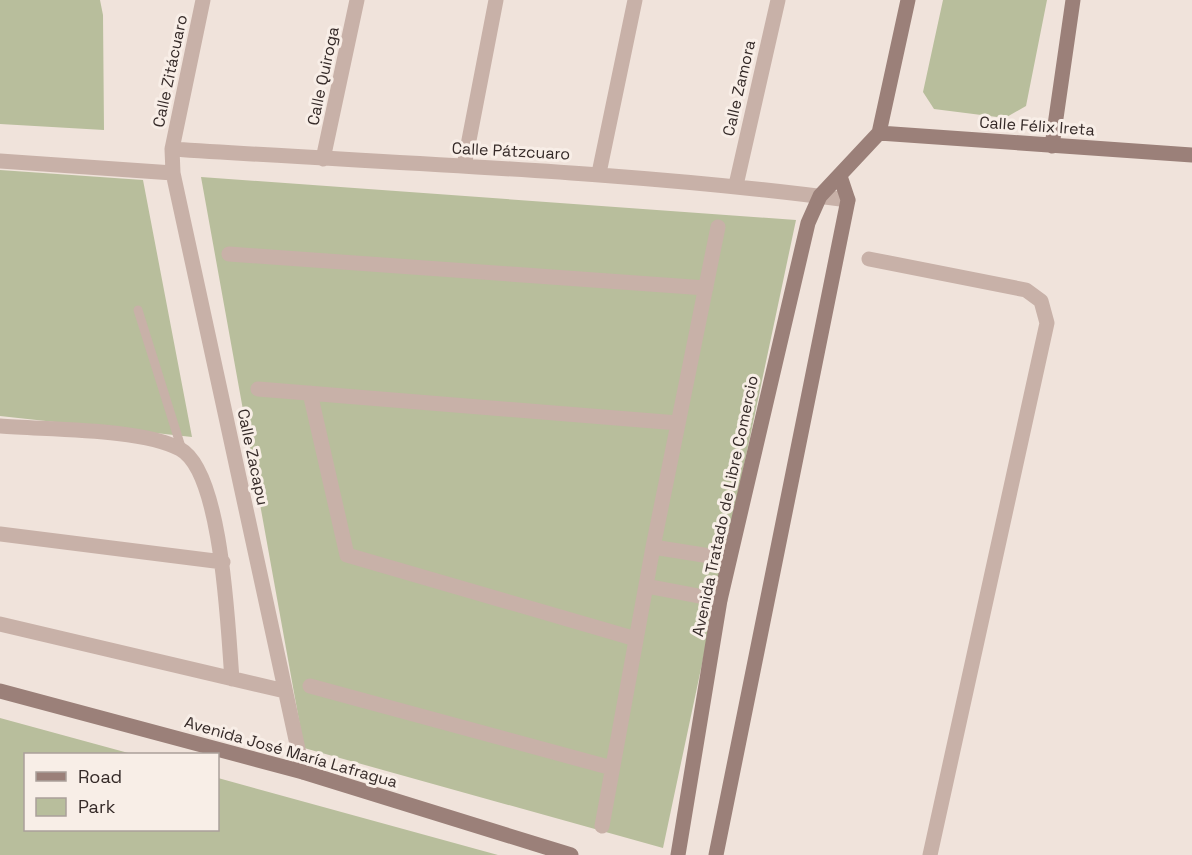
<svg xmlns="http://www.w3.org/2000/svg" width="1192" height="855" font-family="'Space Grotesk',sans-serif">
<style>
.green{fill:#b8be9c}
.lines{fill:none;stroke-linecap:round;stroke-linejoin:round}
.lane{stroke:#c8b1a8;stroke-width:9}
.street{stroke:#c8b1a8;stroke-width:15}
.secondary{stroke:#9b8079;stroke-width:15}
.labels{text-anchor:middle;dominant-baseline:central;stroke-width:6;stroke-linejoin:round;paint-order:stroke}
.street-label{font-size:16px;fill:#352a28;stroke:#f8eee7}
</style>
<rect width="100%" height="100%" fill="#f0e3db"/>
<path class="green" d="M0 0H100L103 15 104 130 0 124Z
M943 0H1047L1026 106 1005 118 934 109 923 92Z
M0 170 143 180 192 437 0 416Z
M201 177 796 220 663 848 304 748Z
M0 718 132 754H26V830H218V778L498 855H0Z"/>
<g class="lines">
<path class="lane" d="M138 310 182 450"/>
<path class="street" d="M203 0 172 149 173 173 303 772
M172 149C397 164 623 170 848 200
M323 159 357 0
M0 161 173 173
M464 166 496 0
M599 173 635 0
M736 185 778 0
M229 254 706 288
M869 259 1026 290 1041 301 1047 323 930 855
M258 389 678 423
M310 393 347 555 636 639
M0 426C46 430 142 428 180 449 223 472 228 633 232 679
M0 534 223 562
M653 547 729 559
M646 586 720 600
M0 624 285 691
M310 686 612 768
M602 826 653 547 718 227"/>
<path class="secondary" d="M879 133 1192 155
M1052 146 1073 0
M0 691 303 772 571 855
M678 855 720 600 808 223 820 196 879 133 908 0
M716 855 848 200 840 176"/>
</g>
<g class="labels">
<g class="street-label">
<text transform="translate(170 71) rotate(-78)">Calle Zitácuaro</text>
<text transform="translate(323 76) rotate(-78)">Calle Quiroga</text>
<text transform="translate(739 88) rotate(-77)">Calle Zamora</text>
<text transform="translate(1037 126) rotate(4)">Calle Félix Ireta</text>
<text transform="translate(511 151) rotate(3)">Calle Pátzcuaro</text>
<text transform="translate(253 457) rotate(78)">Calle Zacapu</text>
<text transform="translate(725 506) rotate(-78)">Avenida Tratado de Libre Comercio</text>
<text transform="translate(291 752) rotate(16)">Avenida José María Lafragua</text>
</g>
</g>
<rect x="24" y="753" width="195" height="78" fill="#f8eee7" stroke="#aaa09b" stroke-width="1.5"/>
<rect x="36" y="772" width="30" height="9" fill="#9b8079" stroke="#aaa09b" stroke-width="1.5"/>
<text x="78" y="783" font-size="18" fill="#352a28">Road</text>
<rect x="36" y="798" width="30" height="18" fill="#b8be9c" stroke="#aaa09b" stroke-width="1.5"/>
<text x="78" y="813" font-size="18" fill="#352a28">Park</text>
</svg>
